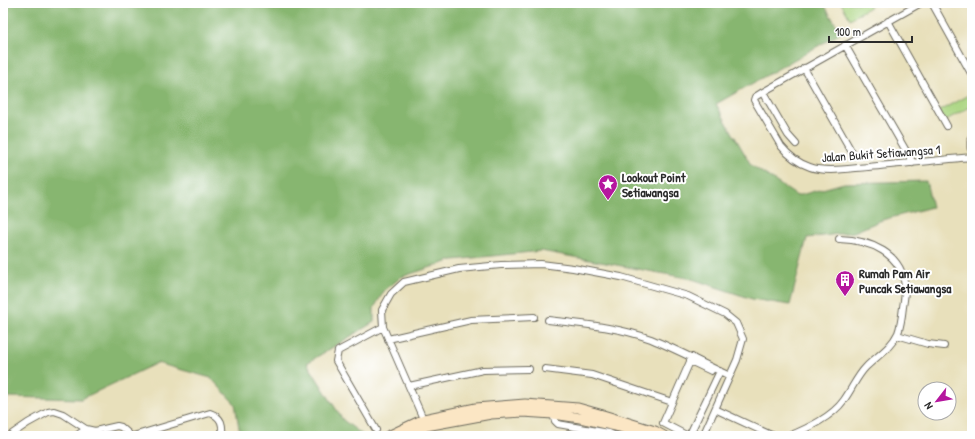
<svg xmlns="http://www.w3.org/2000/svg" width="975" height="439" font-family="'Patrick Hand',sans-serif">
<style>
.green{fill:#aad581;stroke:#6a8056}
.forest{fill:#87b66f;stroke:#59704d}
.lines{fill:none;stroke-linecap:round;stroke-linejoin:round}
.street-casing{stroke:#6d6a5d;stroke-width:8}
.secondary-casing{stroke:#6d6a5d;stroke-width:11}
.street{stroke:#fff;stroke-width:6}
.secondary{stroke:#fbe6c4;stroke-width:9}
.labels{text-anchor:middle;dominant-baseline:central;stroke-width:4;stroke-linejoin:round;paint-order:stroke}
.street-label{font-size:13px;fill:#2b2b2b;stroke:#fff}
.poi-label{font-size:13px;font-weight:bold;fill:#2b2b2b;stroke:#fff;text-anchor:start}
</style>
<rect width="100%" height="100%" fill="#fff"/>
<filter id="ink" filterUnits="userSpaceOnUse"><feTurbulence type="fractalNoise" baseFrequency=".025" numOctaves="2"/><feDisplacementMap in="SourceGraphic" scale="8" xChannelSelector="R" yChannelSelector="G"/><feConvolveMatrix kernelMatrix="1 2 1 2 8 2 1 2 1" color-interpolation-filters="sRGB"/></filter>
<filter id="wash" filterUnits="userSpaceOnUse"><feTurbulence type="fractalNoise" baseFrequency=".012" numOctaves="4" result="noise"/><feDisplacementMap in="SourceGraphic" scale="16" xChannelSelector="R" yChannelSelector="G"/><feGaussianBlur stdDeviation="0.9" result="paint"/><feColorMatrix in="noise" values="0 0 0 0 0 0 0 0 0 0 0 0 0 0 0 0 0 1.4 0 .05"/><feComposite in="paint" operator="in"/></filter>
<g filter="url(#wash)">
<rect width="100%" height="100%" fill="#e8e0bb"/>
<path class="green" d="M841 3H876L850 19Z
M972 93V106L944 121 939 111Z"/>
<path class="forest" d="M3 3H823L841 33 716 104 751 165 797 196 844 183 926 181 932 207 882 220 854 232 807 238 790 305 752 299 692 279 541 251 453 260 401 277 384 291 374 308V322L307 363 343 420 364 436H239L240 434 235 404 211 378 157 363 81 399 7 397 3 400Z"/>
</g>
<g filter="url(#ink)">
<g class="lines">
<g class="street-casing">
<path id="street" d="M921 3 763 92 755 97 754 100 781 146C789 156 798 163 810 167 826 173 852 168 868 167 903 164 937 160 972 157
M932 3 972 75
M888 21 947 126
M845 45 913 163
M804 68 853 154
M763 92 788 135 796 144
M548 320C583 324 618 327 651 339 678 350 704 364 730 376
M897 335 928 344 944 346
M388 339 471 320 534 317
M690 361 711 371
M545 369 592 375 672 402
M409 386 483 370 529 369
M715 409 771 435 788 436
M553 414 555 421 558 424 609 433 616 436
M424 421 383 327 382 310 391 294 404 282 459 269 501 265 541 264 573 268 621 277 688 296 725 314 736 323 743 339 737 360 703 436
M376 430 336 361 338 351 383 327
M9 436 28 423 48 412 54 411 63 414 86 429 95 431 117 426 121 427 129 434V436
M76 436 86 429
M133 436 210 413C222 417 223 425 222 436
M688 436 663 423 692 357
M689 436 720 371
M789 436C808 428 832 417 844 400 852 389 857 376 866 367 877 356 891 348 898 333 901 325 902 316 903 307 904 301 905 294 905 288 903 253 870 240 839 239"/>
</g>
<g class="secondary-casing">
<path id="secondary" d="M972 139V148
M388 436 424 419 476 408 525 404 578 408 603 415 655 431 664 436
M407 436 426 426 491 414 523 412 553 414 580 418 620 427 645 436"/>
</g>
<use href="#street" class="street"/>
<use href="#secondary" class="secondary"/>
</g>
</g>
<defs>
<g id="sight-pin" transform="scale(1)"><path d="M0 17L-7.5 6A9.5 9.5 0 1 1 7.5 6Z" fill="#b5179e" stroke="#fff"/><path d="M0-6L1.8-2.2L6-1.7L2.9 1.2L3.7 5.4L0 3.3L-3.7 5.4L-2.9 1.2L-6-1.7L-1.8-2.2Z" fill="#fff"/></g>
<g id="building-pin" transform="scale(1)"><path d="M0 17L-7.5 6A9.5 9.5 0 1 1 7.5 6Z" fill="#b5179e" stroke="#fff"/><path d="M-4-6H4V6H1V3H-1V6H-4ZM-2.5-4.3h1.7v1.8h-1.7ZM.8-4.3h1.7v1.8H.8ZM-2.5-1h1.7V.8h-1.7ZM.8-1h1.7V.8H.8Z" fill="#fff"/></g>
</defs>
<g fill-rule="evenodd">
<use href="#sight-pin" x="608" y="184"/>
<use href="#building-pin" x="845" y="280"/>
</g>
<g class="labels">
<g class="street-label">
<text transform="translate(881 153) rotate(-4)">Jalan Bukit Setiawangsa 1</text>
</g>
<g class="poi-label">
<text x="622" y="177">Lookout Point<tspan x="622" dy="15">Setiawangsa</tspan></text>
<text x="859" y="273">Rumah Pam Air<tspan x="859" dy="15">Puncak Setiawangsa</tspan></text>
</g>
</g>
<rect width="975" height="439" fill="none" stroke="#fff" stroke-width="16"/>
<g transform="translate(937 401) rotate(239)"><circle r="19" fill="#ffffff" stroke="#aaaaaa"/>
<path d="M0-3L7 15L0 10L-7 15Z" fill="#b5179e"/>
<text y="-6" font-size="11" font-weight="bold" text-anchor="middle" fill="#2b2b2b">N</text>
</g>
<path d="M829 36v6h83v-6" fill="none" stroke="#2b2b2b" stroke-width="2"/>
<text x="835" y="36" font-size="12" fill="#2b2b2b" stroke="#ffffff" stroke-width="3" paint-order="stroke">100 m</text>
</svg>
